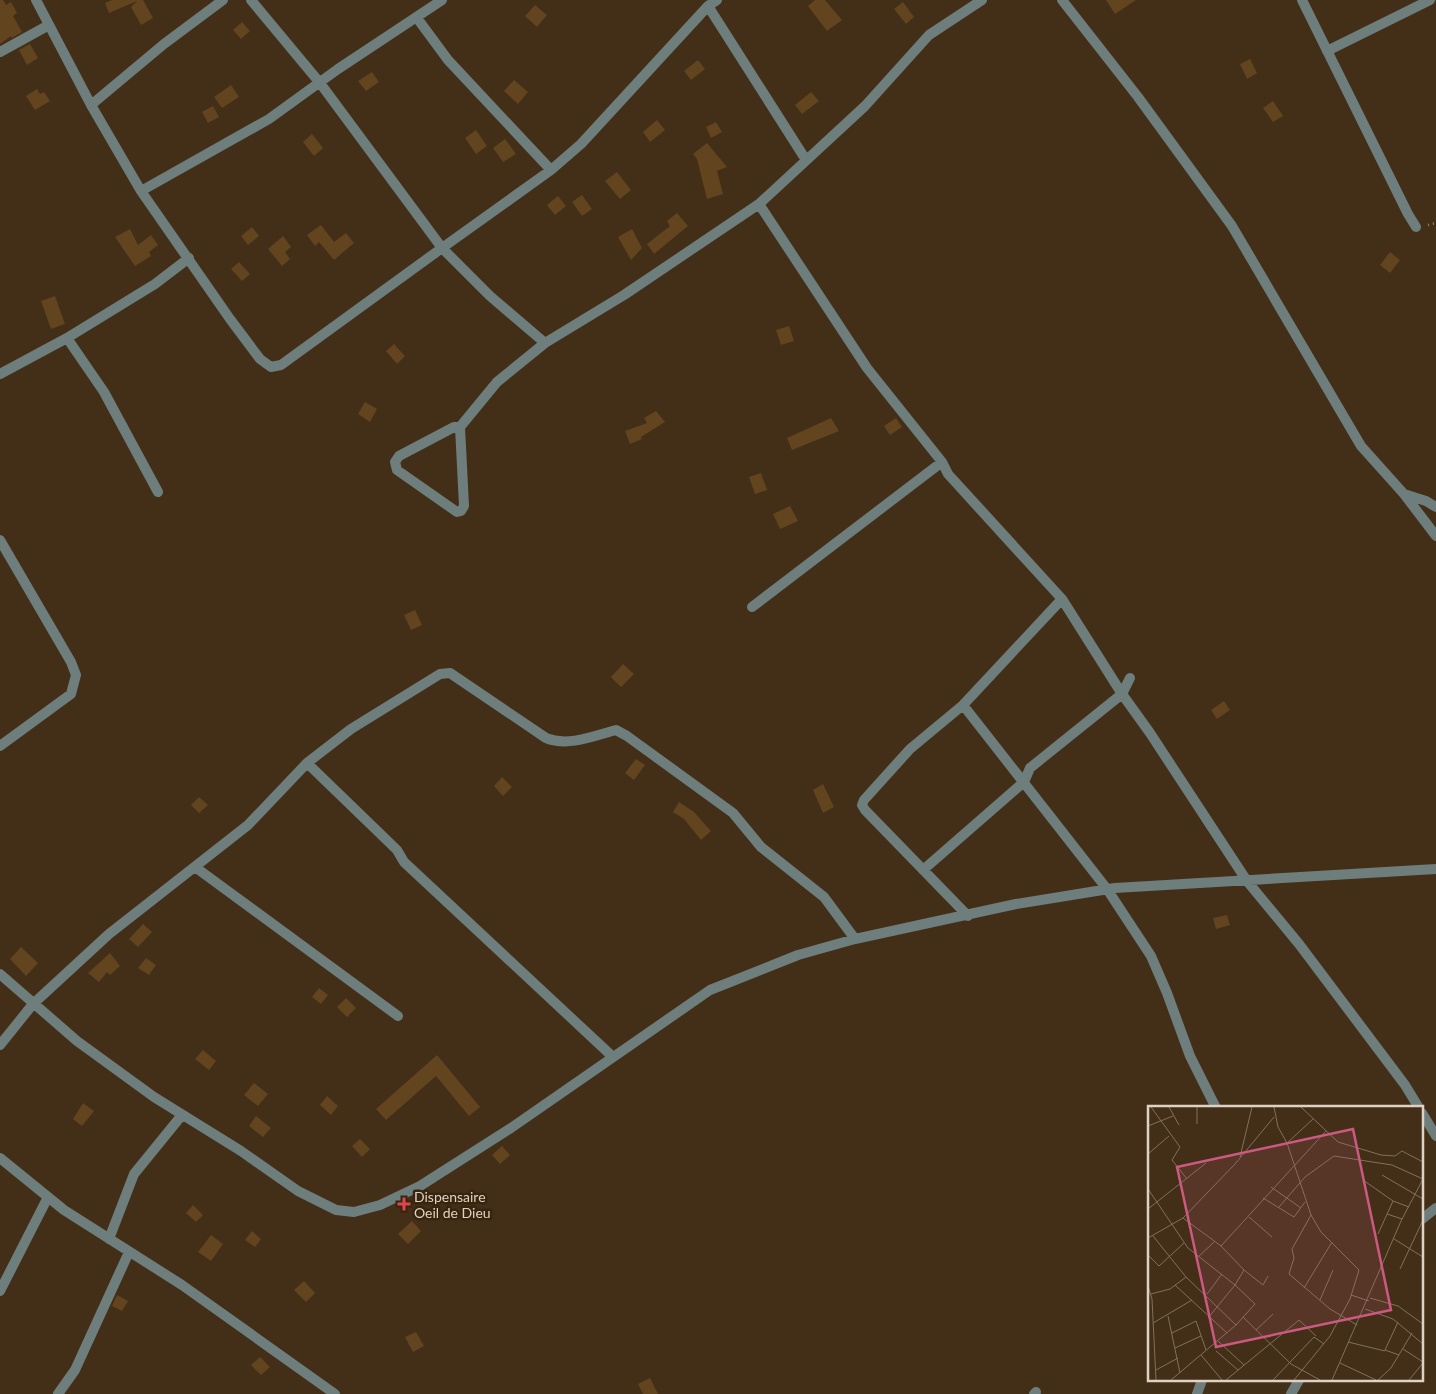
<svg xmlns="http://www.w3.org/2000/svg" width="1436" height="1394" font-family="Lato,sans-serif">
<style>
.building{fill:#62441e}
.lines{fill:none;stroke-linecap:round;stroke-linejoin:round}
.path{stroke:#978674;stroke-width:2.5;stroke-dasharray:1 4;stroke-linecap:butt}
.minor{stroke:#6d7e7d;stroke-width:10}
.health-dot{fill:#e0444e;stroke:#38250e;stroke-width:2}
.labels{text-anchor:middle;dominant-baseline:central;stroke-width:5;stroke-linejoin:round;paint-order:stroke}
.poi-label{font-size:14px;fill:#dfd2c4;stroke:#38250e;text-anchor:start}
.inset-road{fill:none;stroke:#81705d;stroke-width:1}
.view{fill:#cc5980;fill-opacity:0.15;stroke:#cc5980;stroke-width:2.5}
.inset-edge{fill:none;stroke:#dfd2c4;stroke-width:2.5}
</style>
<rect width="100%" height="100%" fill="#432f18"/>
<path class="building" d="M0 0H3L6 5 11 2 17 13 13 16 22 32 12 38 11 36 0 44Z
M112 0H143L153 18 141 25 131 7 137 1 109 13 105 3Z
M815 0H825L842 20 827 31 808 6Z
M1106 0H1136L1115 14Z
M903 2 914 17 906 24 894 9Z
M535 5 547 15 537 27 525 16Z
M242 22 250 31 241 39 233 30Z
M30 44 38 58 27 65 19 50Z
M1250 59 1257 73 1247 79 1240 64Z
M698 60 705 69 691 80 684 71Z
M372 72 379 82 366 91 358 81Z
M514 80 528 92 518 104 504 91Z
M231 85 239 97 222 108 214 97Z
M37 89 40 94 44 92 50 101 35 110 26 96Z
M811 92 819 101 802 114 795 105Z
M1273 101 1283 116 1273 122 1263 108Z
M213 106 219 117 208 123 202 112Z
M657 120 665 130 650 142 643 132Z
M716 122 722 132 711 138 706 127Z
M476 130 487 146 476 154 465 138Z
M312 134 323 148 314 156 303 142Z
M505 139 516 154 503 162 493 148Z
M707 143 727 167 717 171 723 194 707 199 697 159 693 154Z
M617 172 631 190 620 199 605 181Z
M582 195 592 209 582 216 572 202Z
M558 196 566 206 555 215 547 205Z
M677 213 688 226 654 254 647 244 670 226 667 221Z
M321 225 334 242 346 233 354 243 334 260 319 242 315 246 307 235Z
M252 227 259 236 248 245 241 236Z
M130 229 138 245 151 235 158 245 149 252 151 256 135 266 115 237Z
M632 229 642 248 631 260 618 237Z
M283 236 291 247 285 252 290 259 282 266 268 249Z
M1390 252 1400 260 1390 273 1380 265Z
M239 262 250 274 242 281 231 269Z
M55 296 65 324 51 329 41 301Z
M789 326 794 341 781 345 776 330Z
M394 344 405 356 397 364 386 351Z
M365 402 377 409 370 422 358 414Z
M656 411 665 422 641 437 642 439 630 444 625 431 647 423 644 418Z
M831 418 839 431 792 450 787 438Z
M896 418 902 427 890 435 884 426Z
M761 473 767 490 755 494 749 477Z
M790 506 798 521 780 529 773 514Z
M415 610 422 625 411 630 404 615Z
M623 664 634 674 621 687 611 677Z
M1224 701 1230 710 1217 719 1211 710Z
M636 759 645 765 634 780 625 773Z
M502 777 512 787 503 796 494 786Z
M823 784 834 807 823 813 813 790Z
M199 797 208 805 199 813 191 805Z
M679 802 694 812 711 831 701 840 684 819 673 812Z
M1227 915 1230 925 1216 929 1213 918Z
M143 924 152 932 138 947 129 939Z
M21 947 38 963 26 976 10 959Z
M110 953 120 966 110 975 107 972 99 982 88 973Z
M146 958 156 965 149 975 138 968Z
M319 988 328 995 321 1004 312 997Z
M346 998 356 1008 347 1017 337 1007Z
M203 1050 216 1061 209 1070 195 1059Z
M437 1055 480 1107 469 1116 436 1076 386 1120 376 1109Z
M254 1083 268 1094 258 1106 244 1095Z
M327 1096 338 1106 331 1115 320 1105Z
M83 1103 94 1111 82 1126 73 1119Z
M256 1116 271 1128 263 1137 249 1126Z
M360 1139 370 1149 362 1157 352 1146Z
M502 1146 510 1155 500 1164 492 1155Z
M193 1205 203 1215 196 1222 186 1213Z
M412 1221 421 1231 408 1244 398 1234Z
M252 1231 261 1239 255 1247 245 1240Z
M211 1235 223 1244 211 1261 198 1252Z
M304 1281 315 1293 306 1302 294 1290Z
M117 1295 128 1301 122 1311 112 1306Z
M416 1332 424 1346 413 1352 405 1337Z
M260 1357 270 1367 261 1375 251 1365Z
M650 1378 658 1394H643L638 1384Z"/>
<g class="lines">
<path class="path" d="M1428 225 1436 223"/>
<path class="minor" d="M36 0 91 105 141 191 230 319 260 359 271 367 281 365 442 248 490 296 545 343 624 295 759 204 865 106 929 35 982 0
M251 0 320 83 442 248 551 170 581 144 708 6 717 0
M1062 0 1138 97 1232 226 1361 446 1404 494 1436 536
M1302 0 1408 214 1416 227
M708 6 806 160
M417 18 448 60 551 170
M1327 51 1430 0
M0 52 49 25
M91 105 164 44 223 0
M141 191 269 119 338 69 442 0
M759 204 867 368 942 462 948 474 1062 599 1122 694 1150 733 1247 881 1299 944 1405 1085 1419 1108
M67 338 104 392 158 492
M0 374 67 338 155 284 189 258
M460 427 464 506 461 511 457 512 397 470 395 462 399 456 454 427H460L497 382 545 343
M1404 494 1426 501 1436 507
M0 540 71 662 76 675 71 694 0 746
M752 607 942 462
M963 705 1107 889 1151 956 1167 993 1190 1056 1216 1108
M307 763 397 850 404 862 613 1057
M195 867 398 1016
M923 870 1024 782 1030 768 1122 694 1130 678
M968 916 865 810 862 805 864 800 910 749 963 705 1062 599
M0 974 77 1041 154 1097 241 1151 298 1191 336 1210 354 1212 380 1205 420 1186 511 1128 710 990 798 955 855 939 1016 904 1115 888 1436 869
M0 1045 33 1004 109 934 248 825 307 763 351 729 440 674 450 673 546 738C568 747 594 736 616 730L627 736 733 813 761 847 824 897 855 939
M1422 1113 1436 1136
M0 1158 64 1210 182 1285 335 1394
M1422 1219 1436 1208
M109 1239 134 1174 182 1115
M0 1291 48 1197
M58 1394 75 1370 129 1252
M1034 1394 1036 1392
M1197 1394 1202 1380
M1291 1394 1299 1380"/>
</g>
<path class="health-dot" d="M401.5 1196.5h5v5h5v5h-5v5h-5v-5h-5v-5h5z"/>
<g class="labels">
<g class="poi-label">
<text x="414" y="1196">Dispensaire<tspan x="414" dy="16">Oeil de Dieu</tspan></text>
</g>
</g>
<g transform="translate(1148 1106)">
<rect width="275" height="275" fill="#432f18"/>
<path class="inset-road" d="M3 1 32 41 24 54 39 73M21 1 31 19M126 1 130 21 139 37 163 109 173 126 211 164 202 193 182 230 146 274M153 1 190 36 233 49 247 50 254 45 275 56M49 18V1M0 20 25 10M139 37 165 13M0 48 21 30M92 51 104 1M234 69 275 93M215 74 245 95 261 101M123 81 153 102M0 83 40 142 87 179 60 212M115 92 146 111 157 96M131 101 157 71 186 50 244 59 275 73M0 103 58 57M239 108 254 113M163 109 144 143 146 152 141 168 182 203 209 219M101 111 124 131M230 128 245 95M0 132 35 112 87 58 126 11M246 133 275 151M73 140 178 25M0 149 11 160 36 137M49 152 66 136M252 163 275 114M96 164 115 179 120 170M38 171 88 219M27 179 79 227M0 180 4 193 8 274M156 182 184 136M3 188 22 183 38 171 5 130M59 188 74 168M203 189 221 195M222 192 250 200 275 218M172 194 185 164M217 203 245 213 275 238M20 210 32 267M95 211 143 258 172 274M250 216 237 244 251 249M5 217 44 194M108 224 125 208M24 227 48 215 58 244M70 235 96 259M200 236 237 245M27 242 53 230M255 243 275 256M68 245 90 264M53 249 74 274M192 257 228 274M8 264 30 252M23 274 88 219 107 198 87 179 96 164 73 140 35 112M78 274 151 214 168 230M125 274 166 231 176 238M184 274 253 115 275 73M230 274 243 262 264 227M261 274 275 257"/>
<path class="view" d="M205 23 243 204 68 241 29 61Z"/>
<rect width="275" height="275" class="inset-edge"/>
</g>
</svg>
